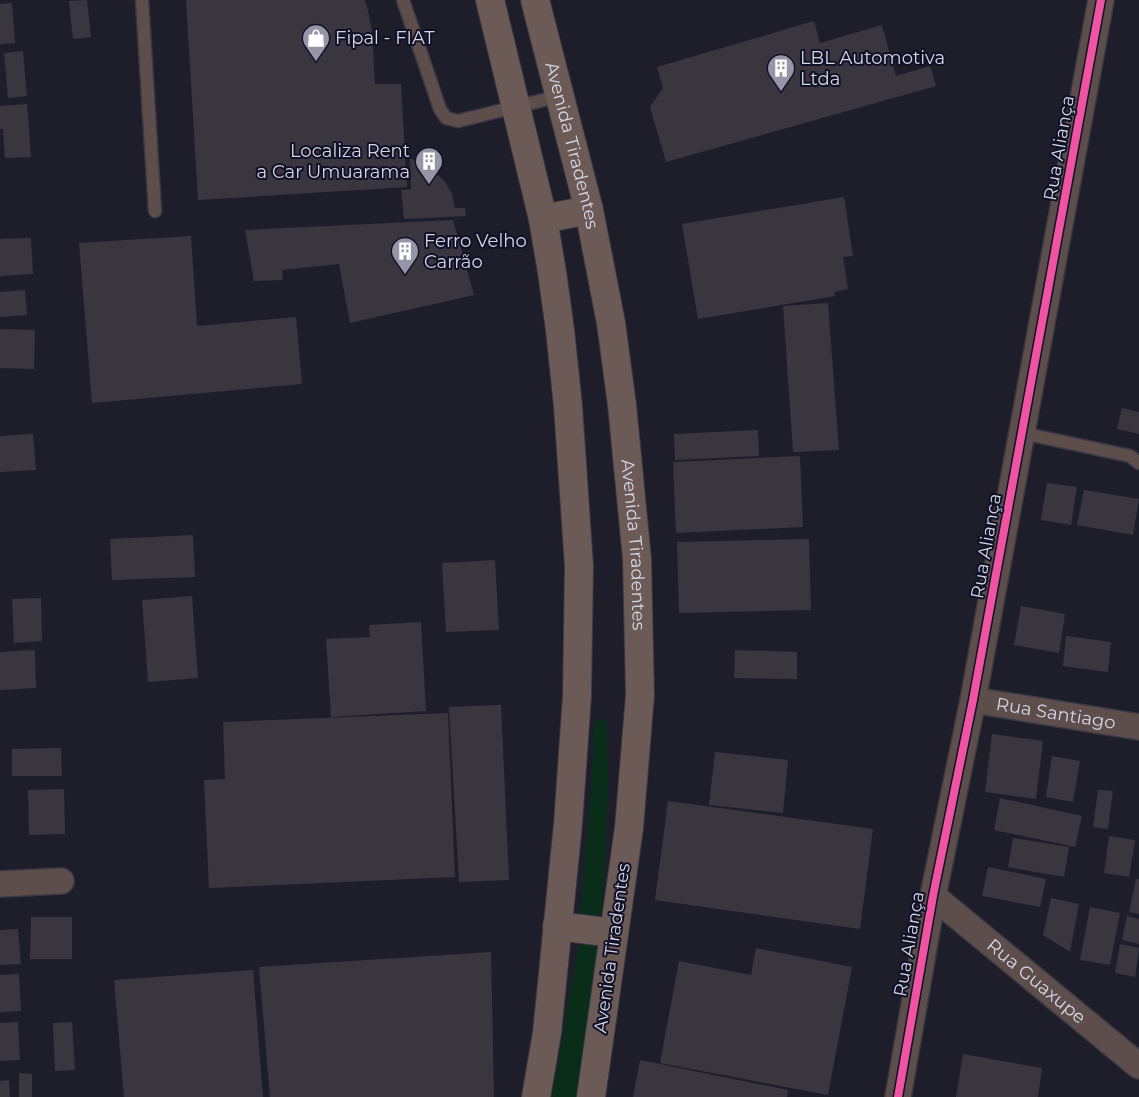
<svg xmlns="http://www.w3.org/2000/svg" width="1139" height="1097" font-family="Montserrat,sans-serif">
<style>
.green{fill:#092d18}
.building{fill:#3a3640}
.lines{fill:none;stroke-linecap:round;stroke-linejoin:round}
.service-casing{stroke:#383944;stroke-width:15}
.minor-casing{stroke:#383944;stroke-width:28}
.secondary-casing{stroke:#383944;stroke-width:30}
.service{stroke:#5e4e4b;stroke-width:12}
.minor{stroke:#5e4e4b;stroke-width:25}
.secondary{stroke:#6c5a56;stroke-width:28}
.cycleway-casing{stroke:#101026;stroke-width:11}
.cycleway{stroke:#f153a3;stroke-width:8}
.labels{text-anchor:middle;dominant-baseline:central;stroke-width:4;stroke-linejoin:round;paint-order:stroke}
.poi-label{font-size:18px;fill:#d5d7e7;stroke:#101026;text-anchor:start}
.street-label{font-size:18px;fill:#d5d7e7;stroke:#101026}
</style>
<rect width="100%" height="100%" fill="#1e1e2b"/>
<path class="green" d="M602 718 606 721 607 725C610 788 606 850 602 912L596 921 582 917 580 913 592 776 594 728C595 722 596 719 602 718Z
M600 941 579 1097H552L578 948 581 943Z"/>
<path class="building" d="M87 0 91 37 73 39 69 1Z
M186 0H364L367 6 372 32 375 84H401L407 187 198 200Z
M12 3 15 43 0 44V4Z
M814 21 820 43 882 25 896 76 930 66 936 86 666 162 650 107 663 88 657 67Z
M23 51 27 96 8 98 4 53Z
M27 104 31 157 5 158 3 129H0V106Z
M410 158 424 164 435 172 445 182 452 194 455 208H465L466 216 404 219 401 190 411 189Z
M844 197 853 256 843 257 848 289 834 292 835 296 698 319 682 224Z
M453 220 474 295 350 323 339 264 282 270 283 280 254 281 245 230Z
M191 236 197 326 296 317 302 384 92 403 79 243Z
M31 238 33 274 0 276V239Z
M25 290 27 315 0 317V292Z
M828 303 839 450 793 452 783 306Z
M0 329 35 330 34 369 0 368Z
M1122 408 1139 412V434L1117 429Z
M758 430 759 456 675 460 674 434Z
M33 434 36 470 0 472V436Z
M800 456 803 527 676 533 673 462Z
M1047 483 1077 487 1071 525 1041 520Z
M1084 490 1139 499 1133 535 1077 525Z
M193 535 195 577 112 580 110 539Z
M809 539 811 610 679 613 677 542Z
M495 560 499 630 446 632 442 563Z
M192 596 198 678 148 682 142 600Z
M41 598 42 641 14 643 12 599Z
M1021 606 1065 614 1059 653 1014 645Z
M421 622 426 711 331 717 326 639 370 637 369 625Z
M1066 636 1111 642 1108 672 1063 666Z
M35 650 36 688 0 690V652Z
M735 650 797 652V679L734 678Z
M501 705 509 880 459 882 449 707Z
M448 713 455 877 209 888 204 780 225 779 223 722Z
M992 734 1043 741 1036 799 985 792Z
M61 748 62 776H12V749Z
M715 752 788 760 783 813 709 805Z
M1052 756 1080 761 1073 802 1046 797Z
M64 789 65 834 29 835 28 790Z
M1098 790 1113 791 1108 829 1093 827Z
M1000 798 1082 816 1075 847 994 830Z
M668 801 873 829 860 929 655 900Z
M1109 836 1135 840 1129 877 1104 873Z
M1013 838 1069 847 1064 877 1008 867Z
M988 867 1046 879 1040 907 982 896Z
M1136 879H1139V914L1129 912Z
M1051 898 1079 904 1070 952 1043 935Z
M1090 907 1120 913 1110 965 1080 960Z
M1127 916 1139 919V944L1122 940Z
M31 917H72V959H30Z
M18 929 21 964 0 965V930Z
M1120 944 1139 948 1135 977 1115 973Z
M756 948 852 967 828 1095 660 1063 679 961 751 975Z
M491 952 494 1097H270L259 967Z
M253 970 263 1097H124L114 980Z
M19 974 21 1011 0 1012V975Z
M18 1022 20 1060 0 1061V1023Z
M72 1022 75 1070 55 1071 53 1023Z
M963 1054 1042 1068 1038 1097H956Z
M640 1060 788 1090 787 1097H633Z
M19 1073 32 1074V1097H19Z
M9 1080 10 1097H0V1081Z"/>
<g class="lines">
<g class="service-casing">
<path id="service" d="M142 0 155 211
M403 0 440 109 446 118 458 121 560 96
M1022 433 1130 456 1139 463"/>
</g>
<g class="minor-casing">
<g id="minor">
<path id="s1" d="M973 700 1139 727"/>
<path d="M0 884 61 881"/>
<path id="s2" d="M933 896 1139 1066"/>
<path d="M898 1097 933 896 973 700 1101 0"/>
</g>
</g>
<g class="secondary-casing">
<g id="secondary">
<path d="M490 0 543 219 552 272 560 330 568 406 579 566 577 696 568 824 547 1033 536 1097"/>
<path id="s3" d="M535 0 589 210 611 323 622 405 637 559 640 695 629 828 591 1097"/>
<path d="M543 219 589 210"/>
<path d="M557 926 614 933"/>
</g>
</g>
<use href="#service" class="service"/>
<use href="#minor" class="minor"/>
<use href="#secondary" class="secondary"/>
<g class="cycleway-casing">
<path id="cycleway" d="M898 1097 933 896 973 700 1101 0"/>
</g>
<use href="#cycleway" class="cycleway"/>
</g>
<defs>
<g id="shop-pin" transform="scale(1.4375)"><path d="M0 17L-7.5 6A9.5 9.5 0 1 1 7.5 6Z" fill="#9596a5" stroke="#101026"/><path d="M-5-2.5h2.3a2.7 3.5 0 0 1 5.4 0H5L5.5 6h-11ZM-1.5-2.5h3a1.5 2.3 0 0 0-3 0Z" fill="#fff"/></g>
<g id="building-pin" transform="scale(1.4375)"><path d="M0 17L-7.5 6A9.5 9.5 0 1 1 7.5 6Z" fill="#9596a5" stroke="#101026"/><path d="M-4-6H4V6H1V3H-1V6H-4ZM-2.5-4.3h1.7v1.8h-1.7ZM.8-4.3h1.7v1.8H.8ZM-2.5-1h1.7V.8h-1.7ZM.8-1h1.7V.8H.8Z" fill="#fff"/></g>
</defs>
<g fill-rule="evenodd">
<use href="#shop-pin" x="316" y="38"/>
<use href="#building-pin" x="781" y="68"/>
<use href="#building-pin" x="429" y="161"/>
<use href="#building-pin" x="405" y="251"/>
</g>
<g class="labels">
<g class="poi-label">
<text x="335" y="38">Fipal - FIAT</text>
<text x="800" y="58">LBL Automotiva<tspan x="800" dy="21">Ltda</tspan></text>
<text x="410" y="151" text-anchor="end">Localiza Rent<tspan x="410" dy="21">a Car Umuarama</tspan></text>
<text x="424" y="241">Ferro Velho<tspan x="424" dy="21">Carrão</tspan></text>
</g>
<g class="street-label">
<text stroke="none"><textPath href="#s3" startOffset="150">Avenida Tiradentes</textPath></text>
<text transform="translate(1059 148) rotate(-80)">Rua Aliança</text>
<text stroke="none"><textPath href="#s3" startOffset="555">Avenida Tiradentes</textPath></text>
<text transform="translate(986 546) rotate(-80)">Rua Aliança</text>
<text stroke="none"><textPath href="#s1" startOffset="84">Rua Santiago</textPath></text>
<text transform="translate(909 944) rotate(-80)">Rua Aliança</text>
<text transform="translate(612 948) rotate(-82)">Avenida Tiradentes</text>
<text stroke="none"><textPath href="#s2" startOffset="134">Rua Guaxupe</textPath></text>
</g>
</g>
</svg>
